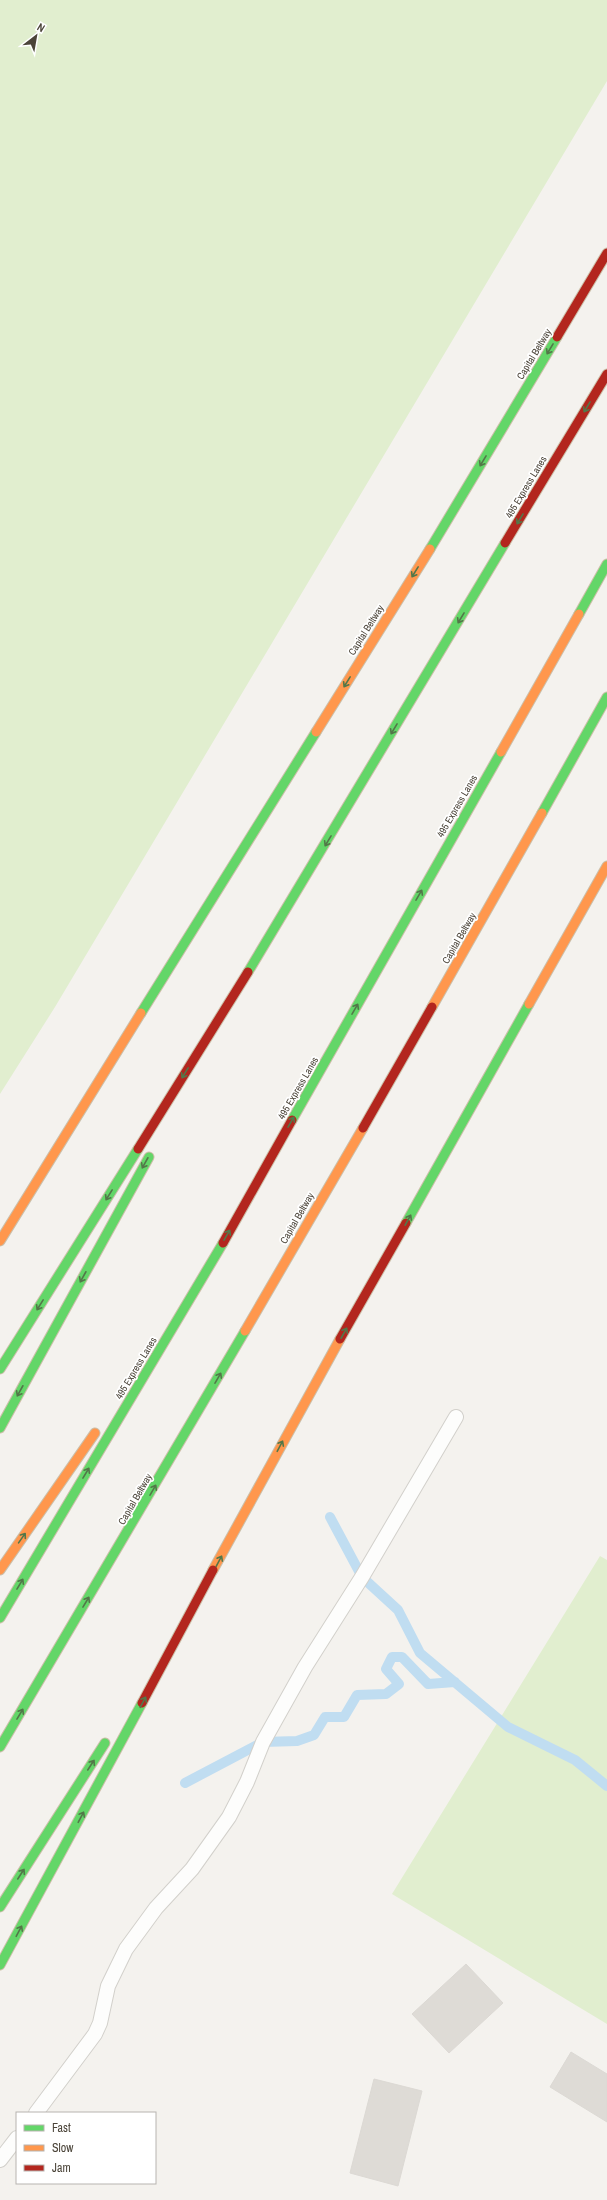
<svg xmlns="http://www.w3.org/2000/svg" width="607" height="2200" font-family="'Archivo Narrow',sans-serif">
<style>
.green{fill:#e1eecf}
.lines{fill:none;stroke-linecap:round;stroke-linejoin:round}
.stream{stroke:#c0ddf1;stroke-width:10}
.building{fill:#dedbd6;stroke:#dcd9d4}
.lane-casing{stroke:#d2d0cb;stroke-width:16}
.fast-casing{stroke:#ccbfa9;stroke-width:11}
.slow-casing{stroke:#ccbfa9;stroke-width:11}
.jam-casing{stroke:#ccbfa9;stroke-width:11}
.lane{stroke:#fdfdfc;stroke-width:14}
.fast{stroke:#63d668;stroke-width:9}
.slow{stroke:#ff974d;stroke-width:9}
.jam{stroke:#b3261e;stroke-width:9}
.oneway{stroke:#537749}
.labels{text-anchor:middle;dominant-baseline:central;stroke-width:3.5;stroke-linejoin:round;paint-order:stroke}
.street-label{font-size:10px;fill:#4b4439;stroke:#fff}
</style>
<rect width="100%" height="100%" fill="#f4f2ee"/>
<path class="green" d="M0 0H607V81L55 1007 0 1094Z
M600 1556 607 1560V2024L392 1894Z"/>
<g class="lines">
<path class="stream" d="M330 1517 362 1577 398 1610 420 1653 508 1727 575 1760 607 1786
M185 1783 263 1742 297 1741 314 1735 325 1717H344L357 1695 386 1694 399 1684 386 1669 392 1657H402L428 1684 455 1682"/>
</g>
<path class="building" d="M466 1964 503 2003 449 2053 412 2014Z
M571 2052 607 2074V2122L550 2087Z
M374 2079 422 2091 398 2186 350 2173Z"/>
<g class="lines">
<g class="lane-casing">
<path id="lane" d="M36 2113 95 2034 100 2023 108 1986 126 1949 156 1908 192 1869 229 1817 247 1782 263 1742 305 1667 362 1577 456 1417
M0 2160 17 2138"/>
</g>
<g class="fast-casing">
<path id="fast" d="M430 549 557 337
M579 614 607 564
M542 813 607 697
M248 972 505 543
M141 1013 316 732
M292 1120 501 752
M406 1223 529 1004
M0 1369 138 1149
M0 1428 149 1157
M0 1618 223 1243
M0 1747 245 1331
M0 1907 105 1743
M0 1965 142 1703"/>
</g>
<g class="slow-casing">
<path id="slow" d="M316 732 430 549
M501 752 579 614
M529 1004 607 866
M432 1007 542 813
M0 1241 141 1013
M245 1331 363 1128
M0 1570 95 1433
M213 1570 340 1339"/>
</g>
<g class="jam-casing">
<path id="jam" d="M557 337 607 253
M505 543 607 374
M363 1128 432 1007
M138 1149 248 972
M223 1243 292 1120
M340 1339 406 1223
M142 1703 213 1570"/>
</g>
<use href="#lane" class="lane"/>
<use href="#fast" class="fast"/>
<use href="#slow" class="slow"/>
<use href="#jam" class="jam"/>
</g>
<defs><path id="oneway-shaft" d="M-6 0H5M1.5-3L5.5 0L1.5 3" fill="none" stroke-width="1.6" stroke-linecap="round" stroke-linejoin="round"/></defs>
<g class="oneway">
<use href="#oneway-shaft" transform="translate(550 349) rotate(121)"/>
<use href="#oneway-shaft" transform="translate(587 407) rotate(121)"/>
<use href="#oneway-shaft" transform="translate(483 461) rotate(121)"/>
<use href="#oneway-shaft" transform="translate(520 519) rotate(121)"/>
<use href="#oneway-shaft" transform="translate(415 572) rotate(122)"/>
<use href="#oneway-shaft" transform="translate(461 618) rotate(121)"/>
<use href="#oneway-shaft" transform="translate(347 682) rotate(122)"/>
<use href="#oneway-shaft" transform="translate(394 729) rotate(121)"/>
<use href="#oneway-shaft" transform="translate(328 841) rotate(121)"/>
<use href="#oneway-shaft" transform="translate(419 895) rotate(-60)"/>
<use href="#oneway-shaft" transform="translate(355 1009) rotate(-60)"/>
<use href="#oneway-shaft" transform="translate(185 1073) rotate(122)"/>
<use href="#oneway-shaft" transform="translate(291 1122) rotate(-60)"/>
<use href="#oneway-shaft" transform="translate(145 1163) rotate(119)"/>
<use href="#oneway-shaft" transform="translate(109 1195) rotate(122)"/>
<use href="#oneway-shaft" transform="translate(408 1220) rotate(-61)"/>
<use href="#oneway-shaft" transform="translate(227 1235) rotate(-60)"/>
<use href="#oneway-shaft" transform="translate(83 1277) rotate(119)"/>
<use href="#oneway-shaft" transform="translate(40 1305) rotate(122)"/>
<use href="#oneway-shaft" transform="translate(344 1333) rotate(-61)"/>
<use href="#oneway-shaft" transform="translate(218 1378) rotate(-60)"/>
<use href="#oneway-shaft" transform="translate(20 1391) rotate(119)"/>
<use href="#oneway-shaft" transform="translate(280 1446) rotate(-62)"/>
<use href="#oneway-shaft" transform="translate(86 1473) rotate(-59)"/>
<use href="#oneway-shaft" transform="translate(153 1490) rotate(-60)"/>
<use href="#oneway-shaft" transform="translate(22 1538) rotate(-55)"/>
<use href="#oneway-shaft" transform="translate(219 1561) rotate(-62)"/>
<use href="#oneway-shaft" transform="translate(20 1584) rotate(-59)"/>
<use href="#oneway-shaft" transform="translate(86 1602) rotate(-59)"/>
<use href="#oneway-shaft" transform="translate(143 1702) rotate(-62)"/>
<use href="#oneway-shaft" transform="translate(20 1714) rotate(-59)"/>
<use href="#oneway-shaft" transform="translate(91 1765) rotate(-57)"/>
<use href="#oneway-shaft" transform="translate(81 1817) rotate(-62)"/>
<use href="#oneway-shaft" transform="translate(21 1874) rotate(-57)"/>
<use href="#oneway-shaft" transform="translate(19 1931) rotate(-62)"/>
</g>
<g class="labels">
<g class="street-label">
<text transform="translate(534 354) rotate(-59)">Capital Beltway</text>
<text transform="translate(526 487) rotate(-59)">495 Express Lanes</text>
<text transform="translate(366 630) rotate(-58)">Capital Beltway</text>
<text transform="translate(457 806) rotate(-60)">495 Express Lanes</text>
<text transform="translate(459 938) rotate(-60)">Capital Beltway</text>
<text transform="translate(298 1088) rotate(-60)">495 Express Lanes</text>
<text transform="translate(297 1218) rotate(-60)">Capital Beltway</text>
<text transform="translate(136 1368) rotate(-59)">495 Express Lanes</text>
<text transform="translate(135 1499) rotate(-60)">Capital Beltway</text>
</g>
</g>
<rect x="16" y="2112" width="140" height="72" fill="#ffffff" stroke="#b7b4b0"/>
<rect x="24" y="2125" width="20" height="6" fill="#63d668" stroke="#b7b4b0"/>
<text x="52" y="2132" font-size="12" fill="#4b4439">Fast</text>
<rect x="24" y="2145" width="20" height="6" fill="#ff974d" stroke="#b7b4b0"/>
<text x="52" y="2152" font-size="12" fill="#4b4439">Slow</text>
<rect x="24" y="2165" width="20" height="6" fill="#b3261e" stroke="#b7b4b0"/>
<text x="52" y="2172" font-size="12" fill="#4b4439">Jam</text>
<g transform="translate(36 36) rotate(31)" stroke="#ffffff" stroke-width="3" paint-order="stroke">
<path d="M0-3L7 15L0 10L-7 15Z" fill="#4b4439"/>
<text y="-6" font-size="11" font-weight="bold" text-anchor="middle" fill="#4b4439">N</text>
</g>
</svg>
